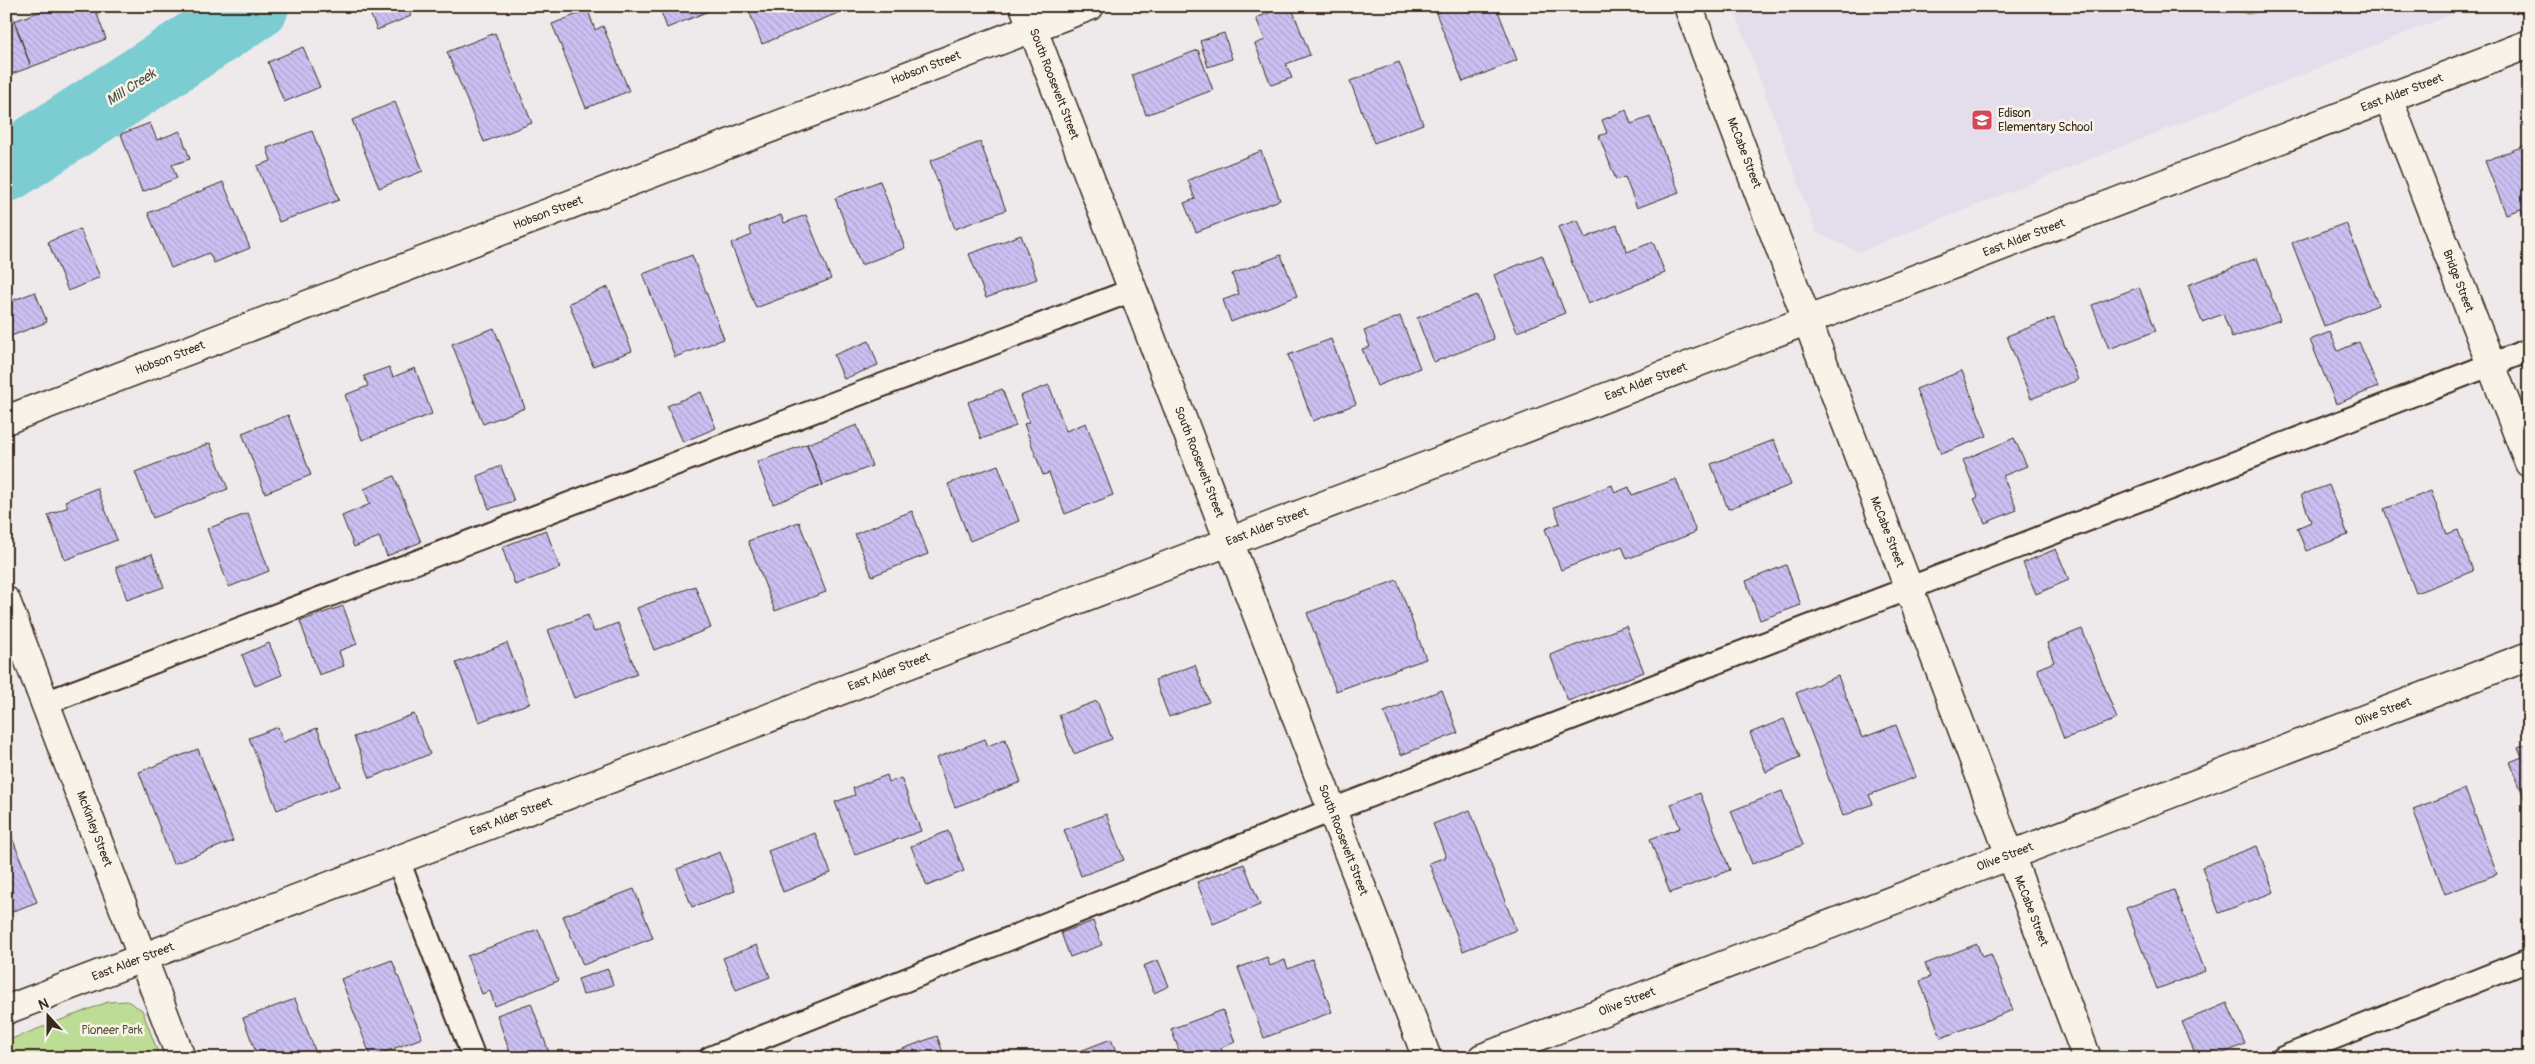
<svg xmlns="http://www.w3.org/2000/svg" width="2535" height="1064" font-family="Pangolin,sans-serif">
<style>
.built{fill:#e3ddec}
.park{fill:#bddd96;stroke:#7c845a}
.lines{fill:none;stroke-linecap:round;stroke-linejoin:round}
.river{stroke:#7ccdd2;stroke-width:68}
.building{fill:url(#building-back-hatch);stroke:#3b2a1e}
.service-casing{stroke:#3b2a1e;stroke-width:26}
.minor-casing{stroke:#3b2a1e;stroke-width:31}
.tertiary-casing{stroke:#3b2a1e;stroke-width:31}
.secondary-casing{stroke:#3b2a1e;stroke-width:31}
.service{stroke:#f7f3e8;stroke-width:22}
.minor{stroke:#f7f3e8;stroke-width:28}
.tertiary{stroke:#f7f3e8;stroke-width:28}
.secondary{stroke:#f7f3e8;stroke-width:28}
.labels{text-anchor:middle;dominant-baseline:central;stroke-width:5;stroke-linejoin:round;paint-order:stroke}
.street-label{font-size:12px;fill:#3b2a1e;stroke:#f7f3e8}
.poi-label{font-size:12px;fill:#3b2a1e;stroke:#f7f3e8;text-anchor:start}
.park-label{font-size:12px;fill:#5c573c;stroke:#f7f3e8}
.water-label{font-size:14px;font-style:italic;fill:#4b534b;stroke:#f7f3e8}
</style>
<defs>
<pattern id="building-back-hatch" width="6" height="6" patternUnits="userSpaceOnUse" patternTransform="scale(1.25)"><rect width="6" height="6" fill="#cac0f2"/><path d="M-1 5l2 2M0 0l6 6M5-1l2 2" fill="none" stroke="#aea5cf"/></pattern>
</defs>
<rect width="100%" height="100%" fill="#eee9ea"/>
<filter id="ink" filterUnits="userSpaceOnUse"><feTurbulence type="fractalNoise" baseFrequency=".02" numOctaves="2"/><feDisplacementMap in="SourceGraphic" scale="10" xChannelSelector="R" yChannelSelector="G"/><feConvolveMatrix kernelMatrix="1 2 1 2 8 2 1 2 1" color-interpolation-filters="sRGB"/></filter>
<g filter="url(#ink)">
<path class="built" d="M1733 6H2473L1859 252 1817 233Z"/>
<path class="park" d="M2231 6H2285L2247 14Z
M127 1001 142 1010 160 1058H6V1041L108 1002Z"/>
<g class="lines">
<path class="river" d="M6 168 255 6"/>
</g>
<path class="building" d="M6 6H9L31 67 6 76Z
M55 6H94L106 39 31 67 14 21Z
M367 6H407L411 16 377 30Z
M659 6H721L667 28Z
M747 6H850V8L762 44Z
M1286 6H1291L1310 55 1286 64 1292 78 1271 85 1255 44 1265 40 1256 18Z
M1454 6H1496L1517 60 1463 82 1436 13Z
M588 10 595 30 603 26 629 91 586 108 552 24Z
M495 33 532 123 484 142 447 52Z
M1224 33 1232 59 1208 67 1200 41Z
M303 47 320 87 284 102 268 62Z
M1198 50 1213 90 1146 115 1132 75Z
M1399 62 1423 124 1374 143 1350 81Z
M395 102 423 171 379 188 352 120Z
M1626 110 1631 124 1650 117 1679 192 1637 208 1625 177 1616 180 1599 136 1607 133 1602 120Z
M150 123 157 140 180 131 190 159 172 165 177 178 142 192 121 134Z
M312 131 339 200 279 222 257 166 271 161 267 148Z
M980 142 1006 210 955 229 930 161Z
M2529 144V228H2528L2521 209 2506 214 2485 161Z
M1261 151 1280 200 1196 232 1184 203 1195 199 1188 180Z
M880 181 905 248 861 265 835 198Z
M223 182 250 248 214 263 209 253 171 268 148 213Z
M781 215 784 223 806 215 831 279 756 308 731 244 752 235 749 227Z
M1578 220 1585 238 1617 225 1627 252 1653 242 1665 273 1588 304 1558 227Z
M2346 223 2378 305 2324 326 2292 243Z
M80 229 100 277 68 291 48 242Z
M1021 235 1037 279 986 298 969 254Z
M692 255 724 339 675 357 643 274Z
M1281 255 1297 296 1231 322 1223 300 1239 294 1232 274Z
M1542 255 1565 313 1517 332 1494 275Z
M2257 258 2280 320 2232 338 2223 314 2202 322 2188 285Z
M608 287 632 351 593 366 569 303Z
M2139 287 2156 331 2109 349 2092 305Z
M35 292 47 322 6 338V303Z
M1477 295 1494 339 1434 362 1417 318Z
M1400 316 1420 368 1377 386 1362 349 1370 347 1364 331Z
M2054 318 2078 380 2031 399 2007 336Z
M494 328 525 408 483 424 452 344Z
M2330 332 2338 351 2359 342 2378 387 2336 404 2310 340Z
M1331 339 1356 404 1313 421 1288 355Z
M869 341 878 365 844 379 834 355Z
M389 367 393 377 415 368 432 414 362 440 345 395 368 386 364 376Z
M1962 371 1987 436 1941 454 1916 389Z
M1049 385 1066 431 1086 423 1113 495 1065 514 1049 473 1043 475 1024 424 1029 422 1020 396Z
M1002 389 1016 426 981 439 968 402Z
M701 392 716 428 683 442 667 406Z
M288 415 311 475 265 493 242 433Z
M857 425 872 466 823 485 807 444Z
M2014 438 2027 466 2003 476 2017 510 1985 523 1974 499 1978 497 1963 460Z
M1774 440 1791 485 1728 509 1711 464Z
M210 443 228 489 153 518 135 472Z
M807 444 823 485 773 504 757 462Z
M998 465 1019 521 970 541 948 484Z
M501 466 514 501 489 509 477 476Z
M394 476 421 542 387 556 379 537 354 547 342 516 370 504 364 489Z
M1676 479 1696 532 1627 559 1622 546 1561 570 1545 529 1560 523 1554 507 1612 485 1615 493 1629 487 1632 495Z
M2329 485 2348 535 2306 551 2297 528 2311 522 2301 495Z
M97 488 117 540 65 560 48 515 68 507 65 501Z
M2431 491 2447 534 2458 530 2473 571 2416 593 2384 509Z
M912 511 928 554 872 576 855 534Z
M248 513 269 571 229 587 207 529Z
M799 522 826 592 775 611 748 541Z
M546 530 560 568 515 585 502 547Z
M2056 549 2069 580 2036 594 2023 563Z
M152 554 164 587 127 600 116 567Z
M1786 565 1801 605 1760 620 1746 581Z
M1397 580 1426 659 1336 691 1307 613Z
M695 586 711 628 654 650 637 608Z
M343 606 357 644 339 651 344 666 319 675 300 621Z
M588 615 594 632 618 623 637 674 574 698 548 630Z
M1626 626 1644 672 1568 701 1550 655Z
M2082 629 2117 719 2064 739 2037 669 2054 662 2047 643Z
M269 643 282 675 255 686 242 655Z
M507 643 530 703 479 722 456 663Z
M1195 665 1209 702 1169 717 1155 680Z
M1838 676 1862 738 1896 725 1916 777 1869 795 1873 804 1843 816 1796 693Z
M1442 690 1458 733 1401 755 1384 712Z
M1097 701 1112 739 1074 754 1059 715Z
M414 714 430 754 370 778 354 737Z
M1784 719 1800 757 1766 772 1750 733Z
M278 727 283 742 317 728 340 786 277 810 249 738Z
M985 739 988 746 1005 739 1021 782 955 807 936 758Z
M2529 743V810L2510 762 2522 757 2518 747Z
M198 749 233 841 173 864 139 772Z
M887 775 889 782 901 778 921 831 855 855 835 802 855 795 853 788Z
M2465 789 2497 874 2445 894 2413 809Z
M1782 791 1803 845 1752 864 1731 811Z
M1700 793 1730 870 1670 893 1650 839 1680 828 1671 804Z
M1470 810 1516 930 1463 951 1429 863 1446 857 1433 824Z
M1106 814 1124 860 1081 876 1064 830Z
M6 822 37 902 6 914Z
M948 831 964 871 927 886 911 846Z
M815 833 831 873 783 892 768 851Z
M2257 846 2274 892 2219 913 2202 867Z
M720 852 735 891 692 907 677 869Z
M1244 864 1260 905 1213 924 1197 882Z
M634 889 653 938 583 965 563 916Z
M2174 890 2205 971 2157 989 2126 908Z
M1093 921 1102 945 1070 957 1061 933Z
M538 929 558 981 495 1006 490 991 482 994 467 956Z
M1977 944 1982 957 1991 954 2013 1010 1941 1038 1920 981 1930 977 1925 964Z
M757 945 770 977 736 990 723 958Z
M1267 957 1270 966 1285 960 1288 969 1312 959 1332 1012 1264 1038 1238 968Z
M392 960 422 1038 371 1057 341 979Z
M1158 960 1169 986 1154 993 1143 966Z
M608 969 613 985 583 995 578 979Z
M2529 981V998L2522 984Z
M295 999 318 1058H258L243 1018Z
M531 1003 551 1058H512L497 1015Z
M2227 1003 2245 1044 2212 1058H2197L2182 1022Z
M1223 1010 1235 1042 1221 1048 1223 1054 1214 1058H1182L1171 1029Z
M937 1036 945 1058H900L897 1051Z
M1111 1039 1119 1058H1071L1070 1055Z
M1781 1054 1783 1058H1771Z"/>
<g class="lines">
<g class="service-casing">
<path id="service" d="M45 703 1133 290
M398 860 474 1058
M710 1058 1332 810 2529 350
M2283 1058 2529 960"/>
</g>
<g class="minor-casing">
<path id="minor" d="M1688 6 2087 1058
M6 420 1090 6
M6 601 181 1058
M1482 1058 2529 656"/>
</g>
<g class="tertiary-casing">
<path id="tertiary" d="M2388 98 2529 463"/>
</g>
<g class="secondary-casing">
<path id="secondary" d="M1024 6 1427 1058
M6 1010 2529 44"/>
</g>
<use href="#service" class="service"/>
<use href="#minor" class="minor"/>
<use href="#tertiary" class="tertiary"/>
<use href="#secondary" class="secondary"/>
</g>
</g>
<defs>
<g id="school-square" transform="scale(1.125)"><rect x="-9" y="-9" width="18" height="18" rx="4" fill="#d1495b" stroke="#f7f3e8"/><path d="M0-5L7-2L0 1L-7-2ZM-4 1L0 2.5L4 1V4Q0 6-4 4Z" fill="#fff"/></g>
</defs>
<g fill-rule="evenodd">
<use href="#school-square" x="1982" y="120"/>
</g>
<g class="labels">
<g class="street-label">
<text transform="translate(926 68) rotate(-21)">Hobson Street</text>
<text transform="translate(1054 84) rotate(69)">South Roosevelt Street</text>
<text transform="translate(2402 93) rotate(-21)">East Alder Street</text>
<text transform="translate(1744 153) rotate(69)">McCabe Street</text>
<text transform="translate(548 213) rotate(-21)">Hobson Street</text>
<text transform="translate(2024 238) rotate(-21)">East Alder Street</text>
<text transform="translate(2458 281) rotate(69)">Bridge Street</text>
<text transform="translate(170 358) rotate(-21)">Hobson Street</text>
<text transform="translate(1646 382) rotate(-21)">East Alder Street</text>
<text transform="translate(1199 462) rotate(69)">South Roosevelt Street</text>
<text transform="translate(1267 527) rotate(-21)">East Alder Street</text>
<text transform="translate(1887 532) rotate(69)">McCabe Street</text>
<text transform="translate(889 672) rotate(-21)">East Alder Street</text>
<text transform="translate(2383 712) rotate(-21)">Olive Street</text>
<text transform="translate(511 817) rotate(-21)">East Alder Street</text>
<text transform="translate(94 829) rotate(69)">McKinley Street</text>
<text transform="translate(1343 840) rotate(69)">South Roosevelt Street</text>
<text transform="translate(2005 857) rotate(-21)">Olive Street</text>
<text transform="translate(2031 911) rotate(69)">McCabe Street</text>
<text transform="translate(133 962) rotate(-21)">East Alder Street</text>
<text transform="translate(1627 1002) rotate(-21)">Olive Street</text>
</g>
<g class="poi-label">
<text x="1998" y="113">Edison<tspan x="1998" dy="14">Elementary School</tspan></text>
</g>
<g class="park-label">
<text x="112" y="1030">Pioneer Park</text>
</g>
<g class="water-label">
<text transform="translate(131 87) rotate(-33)">Mill Creek</text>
</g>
</g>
<rect width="2535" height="1064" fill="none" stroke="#f7f3e8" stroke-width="25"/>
<rect x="12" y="12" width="2510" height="1039" fill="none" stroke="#3b2a1e" stroke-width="2" filter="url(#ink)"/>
<g transform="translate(48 1016) rotate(339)" stroke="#f7f3e8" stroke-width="4" paint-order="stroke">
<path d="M0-4L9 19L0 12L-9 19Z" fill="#3b2a1e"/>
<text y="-8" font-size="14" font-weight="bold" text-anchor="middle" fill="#3b2a1e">N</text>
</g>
</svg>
